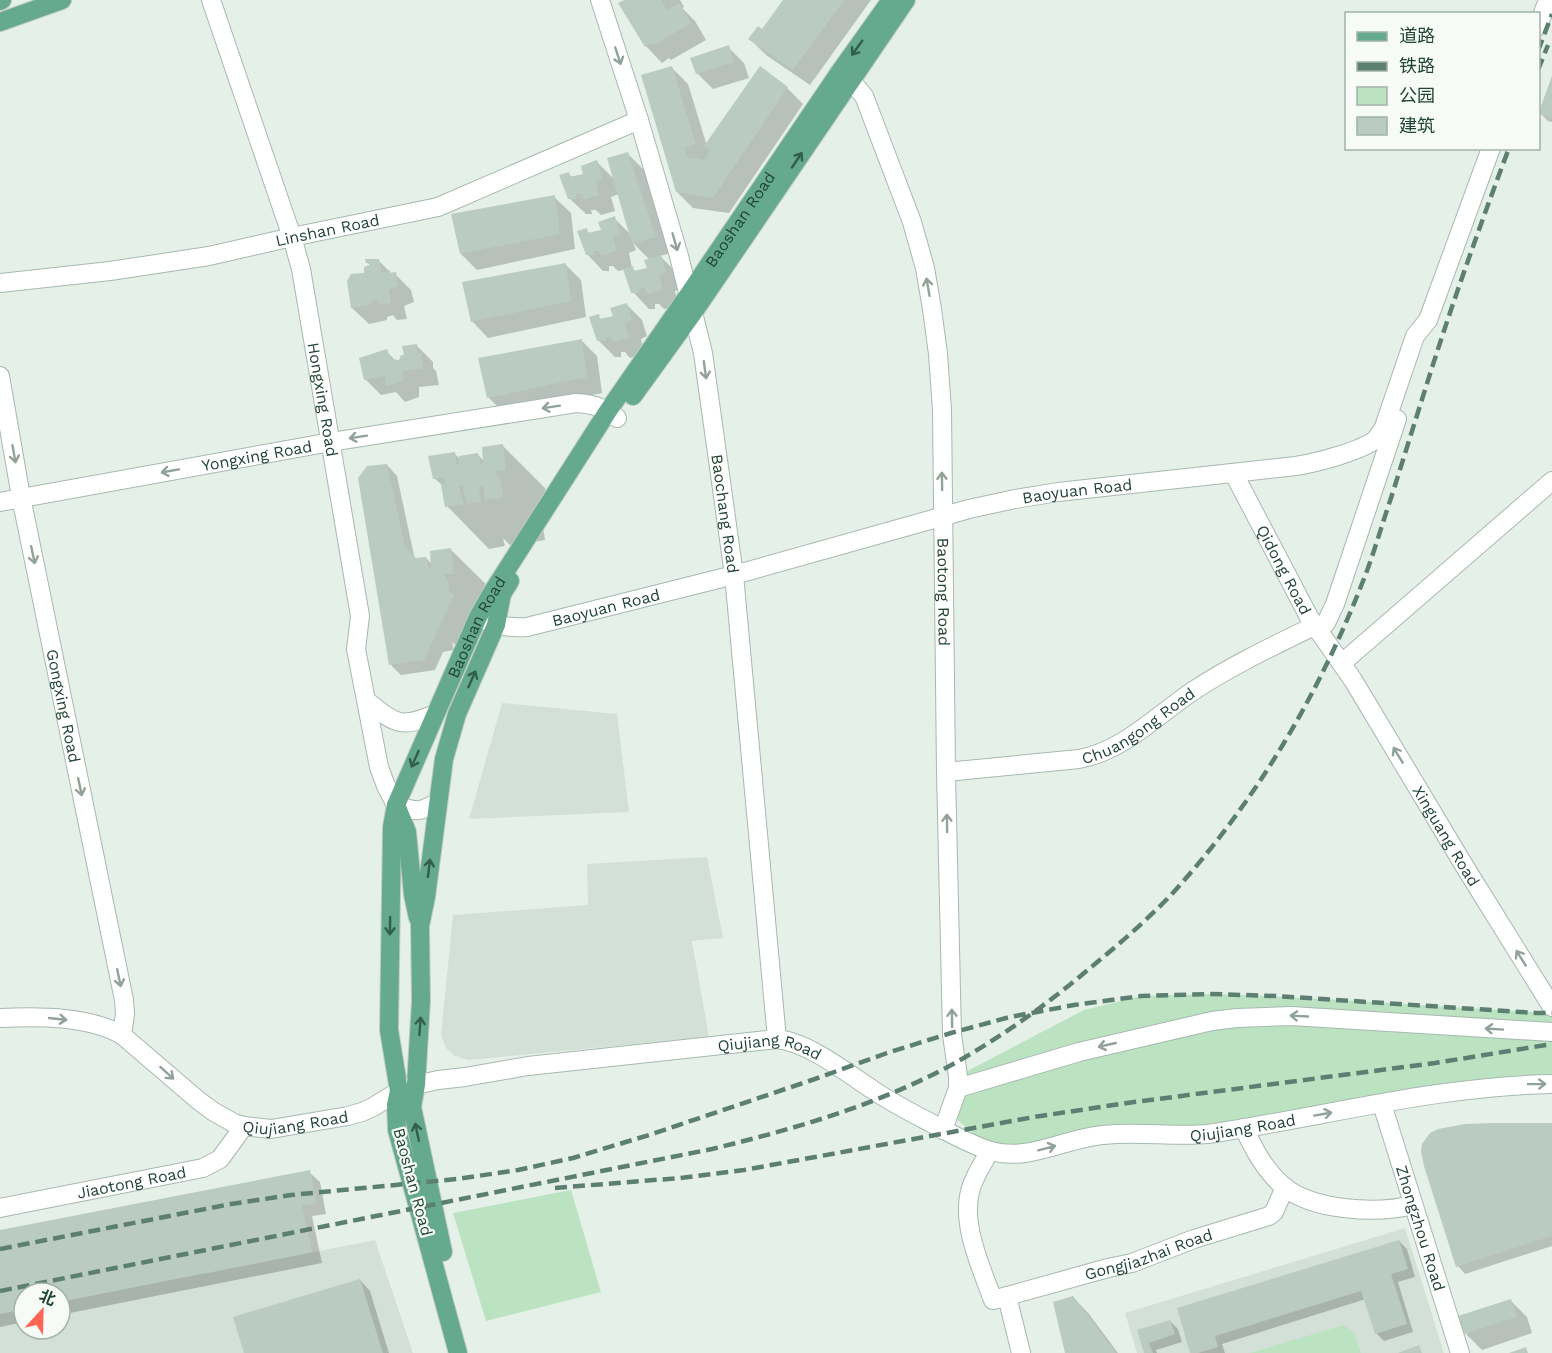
<svg xmlns="http://www.w3.org/2000/svg" width="1552" height="1353" font-family="'Work Sans','Noto Sans SC',sans-serif">
<style>
.built{fill:#d3e0d8;fill-rule:evenodd}
.green{fill:#bce3c1}
.shadow{fill:#0003;fill-rule:evenodd}
.building{fill:#bacbc2}
.lines{fill:none;stroke-linecap:round;stroke-linejoin:round}
.minor-casing{stroke:#a6b9b0;stroke-width:20}
.major-casing{stroke:#c1cbc7;stroke-width:20}
.minor{stroke:#fff;stroke-width:18}
.major{stroke:#65aa8e;stroke-width:18}
.rail{stroke:#5c7f71;stroke-width:4.5;stroke-dasharray:12 6;stroke-linecap:butt}
.oneway{stroke:#325e4c}
.oneway2{stroke:#90a29a}
.labels{text-anchor:middle;dominant-baseline:central;stroke-width:4.5;stroke-linejoin:round;paint-order:stroke}
.street-label{font-size:16px;fill:#214436;stroke:#f7fbf8}
</style>
<rect width="100%" height="100%" fill="#e5f0e9"/>
<path class="built" d="M502 703 617 714 629 812 469 819Z
M707 857 723 938 692 941 709 1037 468 1060 455 1056 446 1048 441 1035 453 915 588 905 587 864Z
M1405 1228 1444 1353H1137L1125 1313Z
M375 1240 413 1353H0V1296L198 1256 204 1274ZM24 1293H60V1329H24Z"/>
<path class="green" d="M1210 994C1324 997 1438 1007 1552 1013V1080L1193 1130 1019 1149 986 1144 955 1118 958 1076 1084 1010 1141 996Z
M571 1190 601 1292 486 1321 453 1213Z
M1344 1325 1354 1332 1361 1353H1250Z"/>
<path class="shadow" d="M626 0H680L684 7 682 8 695 21 706 40 671 60 669 58 662 63 646 46Z
M785 0H871L810 85 766 55 750 39 762 31Z
M728 47 744 63 749 78 713 89 697 73Z
M672 68 688 84 707 146 787 88 803 104 729 213 693 208 677 192Z
M1552 80V122L1548 121 1540 113Z
M628 154 644 170 671 253 660 256 676 272 681 288 675 291 678 306 664 309 659 304H655V309H649L633 292 624 270 618 271 613 266H609V271H603L587 254 586 230 591 234 603 231 614 218 631 235 619 194 611 197 615 211 601 215 596 210H591L592 214H586L569 198V174L573 178 585 175 597 162 615 180ZM633 243 650 260 649 269 636 272 632 268 629 253 636 250Z
M554 197 571 213 575 249 477 270 461 254Z
M378 260 392 274H395L411 290 414 302 404 306 407 319 397 320 393 315 387 317V320L369 324 352 308 365 275 371 266 367 262Z
M565 264 581 280 586 317 488 338 472 321Z
M626 304 642 320 647 336 641 339 644 354 630 358 625 352H621V357H615L599 341 598 316 602 320 615 317Z
M581 340 597 356 602 393 504 413 488 397Z
M417 346 433 362V368L436 371 439 385 419 387V397L405 402 396 392 381 395 365 379 386 351 396 361H400Z
M503 446 545 488 548 512 542 521 545 540 511 546 503 538 505 546 489 549 447 506 443 486 434 478 454 453 461 460 477 454 484 461Z
M387 465 397 476 415 560 426 558 433 565 451 550 494 592 487 622 477 646 470 639 459 649 452 642 454 650 443 652 435 670 401 675 391 665Z
M1552 1125V1246L1465 1274 1458 1266Z
M309 1172 320 1182 326 1214 312 1216 322 1263 60 1315V1293H24V1322L0 1327V1231Z
M1399 1241 1407 1249 1415 1277 1398 1282 1413 1332 1384 1341 1376 1333 1366 1299 1222 1344 1225 1353H1192L1179 1309Z
M360 1280 370 1291 389 1353H246Z
M1073 1297 1089 1314 1118 1353H1067Z
M1511 1301 1527 1317 1532 1333 1482 1350 1466 1334Z
M1170 1321 1178 1329 1182 1342 1156 1350 1157 1353H1145L1138 1331Z"/>
<path class="building" d="M624 0H661L667 10 679 3 691 23 654 45 652 43 645 47 618 3Z
M783 0H844L793 70 748 39 758 26 762 29Z
M729 45 734 62 696 74 690 58Z
M672 66 696 144 684 148 688 158H696L704 160 710 150 704 146 760 66 788 87 713 198 676 192 641 75Z
M1552 76V118L1538 114Z
M628 152 656 237 632 244 607 158Z
M597 160 603 178 596 181 599 195 584 200 582 194H576L577 199H568L559 175 569 172 570 177 583 174 581 166Z
M555 195 560 234 460 254 451 214Z
M615 216 620 234 613 237 617 251 601 256 599 251H594V255H586L577 231 587 228 588 233 601 230 598 222Z
M661 255 666 272 659 275 663 290 647 294 645 288 639 289 640 293H631L623 269 633 266 634 271 647 268 644 260Z
M365 259H379L382 273 390 270V273L396 272 398 286 389 290 391 303 380 304 378 300 372 301V304L351 308 347 281 351 274 364 273V267L372 264 366 263Z
M566 263 571 301 471 322 462 282Z
M627 303 632 320 625 323 629 338 613 342 611 337H605L606 341H597L589 317 599 314 600 319 613 316 610 308Z
M582 339 587 377 487 398 478 358Z
M417 344 418 353H421L423 369 403 371V381L387 386 385 376 364 380 359 358 387 349 391 359 399 360 401 355H404L402 346Z
M503 444 506 470H496L497 476 500 477 503 497 485 500 483 486 479 487 481 501 467 504 462 485 459 486 464 504 445 507 441 485 445 484 444 478 433 479 428 456 455 452 457 465H459V456L478 453 481 465H483L482 447Z
M387 464 405 547 416 558 426 557 429 568H431L430 551 451 548 454 574H445L446 580H448L449 591 454 595 424 660 389 665 358 478 367 466Z
M1491 1123H1552V1236L1456 1267 1424 1166 1421 1151 1422 1144 1430 1133 1438 1129 1465 1124Z
M310 1170 316 1203 302 1206 312 1252 60 1302V1293H24V1309L0 1314V1230Z
M1399 1240 1408 1269 1391 1274 1407 1324 1375 1334 1361 1291 1215 1336 1218 1347 1198 1353H1190L1177 1308Z
M360 1279 383 1353H244L233 1317Z
M1073 1296 1116 1353H1065L1053 1302Z
M1511 1299 1517 1317 1464 1334 1458 1316Z
M1170 1320 1175 1334 1149 1343 1153 1353H1144L1137 1330Z
M1419 1345 1422 1353H1398Z
M1526 1347 1528 1353H1509Z"/>
<g class="lines">
<g class="minor-casing">
<g id="minor">
<path id="s1" d="M211 0 292 237 301 269 360 616 356 649 379 767 386 786 396 805C415 812 420 813 438 802"/>
<path id="s2" d="M600 0 639 120 679 256 703 353 734 575 777 1039"/>
<path d="M1538 26 1548 0"/>
<path id="s3" d="M839 73 851 81 864 96 912 222 925 268 932 309 938 354 942 410 946 772 952 1035 958 1076V1088L943 1130"/>
<path id="s4" d="M0 283 110 271 209 256 292 237 438 207 639 120"/>
<path id="s5" d="M0 376 21 497 124 1000 125 1014 122 1035"/>
<path id="s6" d="M1234 474 1309 617 1353 680 1465 867 1552 1007"/>
<path id="s7" d="M0 502 331 442 576 403C594 404 602 407 617 418"/>
<path id="s8" d="M478 617C498 626 506 628 527 627L734 575 969 509 1015 499 1058 492 1296 466C1315 463 1362 451 1376 439 1379 435 1382 431 1384 427L1415 336 1428 320 1491 148"/>
<path d="M1318 631 1326 623 1335 604 1397 419"/>
<path d="M1342 663 1552 481"/>
<path d="M367 701C396 724 400 729 435 714"/>
<path id="s9" d="M946 772 1079 759C1123 751 1156 716 1193 691 1231 666 1273 646 1314 626"/>
<path id="s10" d="M0 1018C38 1016 88 1016 122 1035L199 1101 214 1112 234 1123 244 1126 271 1129 348 1116 362 1112 373 1107 399 1091 416 1085 438 1080 465 1077 528 1066 777 1039C808 1042 847 1073 873 1090 892 1103 912 1113 933 1124 951 1134 971 1145 991 1151 1029 1162 1066 1138 1103 1135 1138 1131 1173 1137 1208 1134 1323 1117 1436 1086 1552 1084"/>
<path d="M958 1088 1079 1052 1212 1021 1237 1018 1291 1016 1552 1032"/>
<path id="s11" d="M1382 1104 1460 1353"/>
<path d="M1244 1128C1254 1150 1265 1170 1283 1186 1313 1211 1377 1214 1413 1205"/>
<path id="s12" d="M990 1151C983 1163 975 1175 971 1188 960 1223 981 1267 993 1300L1108 1268 1132 1263 1194 1239 1269 1216 1274 1212 1285 1187"/>
<path id="s13" d="M0 1208 203 1168 220 1159 244 1126"/>
<path d="M1007 1296 1021 1353"/>
</g>
</g>
<g class="major-casing">
<g id="major">
<path d="M0 1 2 0"/>
<path d="M0 22 62 0"/>
<path d="M633 396 693 313 906 0"/>
<path d="M396 805 407 832 413 895 418 918"/>
<path d="M443 1252 412 1107 416 1085 421 1001 420 926 426 897 444 759 457 714 496 625 502 594 510 581"/>
<path id="s14" d="M458 1353 397 1130 396 1105 399 1091 389 1030 392 827 396 805 478 617 493 591 608 411 689 294 839 73 891 0"/>
</g>
</g>
<use href="#minor" class="minor"/>
<use href="#major" class="major"/>
<path class="rail" d="M1538 51 1552 14
M1538 70 1548 45
M555 1188 680 1178 744 1170 1034 1117 1127 1103 1435 1063 1552 1044
M0 1249 231 1204 291 1195 457 1179 518 1170 573 1158 649 1135 812 1080 887 1053 951 1033 1010 1017 1074 1005 1141 996 1210 994 1276 996 1536 1013H1552
M0 1291 712 1149C798 1128 885 1103 962 1059 1007 1033 1050 1002 1090 968 1118 945 1146 921 1171 895 1256 802 1320 693 1365 576 1375 550 1382 524 1391 498 1404 457 1417 415 1430 374 1454 298 1481 223 1509 148"/>
</g>
<defs><path id="oneway-shaft" d="M-6 0H5M1.5-3L5.5 0L1.5 3" fill="none" stroke-width="1.6" stroke-linecap="round" stroke-linejoin="round" transform="scale(1.5)"/></defs>
<g class="oneway">
<use href="#oneway-shaft" transform="translate(857 48) rotate(126)"/>
<use href="#oneway-shaft" transform="translate(797 160) rotate(-56)"/>
<use href="#oneway-shaft" transform="translate(472 679) rotate(-66)"/>
<use href="#oneway-shaft" transform="translate(415 759) rotate(114)"/>
<use href="#oneway-shaft" transform="translate(429 868) rotate(-83)"/>
<use href="#oneway-shaft" transform="translate(390 926) rotate(91)"/>
<use href="#oneway-shaft" transform="translate(420 1026) rotate(-86)"/>
<use href="#oneway-shaft" transform="translate(417 1132) rotate(-102)"/>
</g>
<g class="oneway2">
<use href="#oneway-shaft" transform="translate(618 56) rotate(72)"/>
<use href="#oneway-shaft" transform="translate(675 242) rotate(74)"/>
<use href="#oneway-shaft" transform="translate(928 287) rotate(-100)"/>
<use href="#oneway-shaft" transform="translate(705 370) rotate(82)"/>
<use href="#oneway-shaft" transform="translate(551 407) rotate(171)"/>
<use href="#oneway-shaft" transform="translate(358 437) rotate(171)"/>
<use href="#oneway-shaft" transform="translate(14 454) rotate(80)"/>
<use href="#oneway-shaft" transform="translate(170 471) rotate(170)"/>
<use href="#oneway-shaft" transform="translate(942 481) rotate(-91)"/>
<use href="#oneway-shaft" transform="translate(33 555) rotate(78)"/>
<use href="#oneway-shaft" transform="translate(1398 755) rotate(-121)"/>
<use href="#oneway-shaft" transform="translate(80 787) rotate(78)"/>
<use href="#oneway-shaft" transform="translate(947 823) rotate(-91)"/>
<use href="#oneway-shaft" transform="translate(1521 958) rotate(-122)"/>
<use href="#oneway-shaft" transform="translate(119 978) rotate(78)"/>
<use href="#oneway-shaft" transform="translate(1299 1016) rotate(-177)"/>
<use href="#oneway-shaft" transform="translate(952 1018) rotate(-91)"/>
<use href="#oneway-shaft" transform="translate(58 1019) rotate(6)"/>
<use href="#oneway-shaft" transform="translate(1494 1029) rotate(-176)"/>
<use href="#oneway-shaft" transform="translate(1107 1045) rotate(167)"/>
<use href="#oneway-shaft" transform="translate(167 1073) rotate(42)"/>
<use href="#oneway-shaft" transform="translate(1537 1084) rotate(-1)"/>
<use href="#oneway-shaft" transform="translate(1323 1114) rotate(-10)"/>
<use href="#oneway-shaft" transform="translate(1047 1148) rotate(-15)"/>
</g>
<g class="labels">
<g class="street-label">
<text stroke="none"><textPath href="#s14" startOffset="1239">Baoshan Road</textPath></text>
<text stroke="none"><textPath href="#s4" startOffset="332">Linshan Road</textPath></text>
<text stroke="none"><textPath href="#s1" startOffset="416">Hongxing Road</textPath></text>
<text stroke="none"><textPath href="#s7" startOffset="261">Yongxing Road</textPath></text>
<text stroke="none"><textPath href="#s8" startOffset="618">Baoyuan Road</textPath></text>
<text stroke="none"><textPath href="#s2" startOffset="530">Baochang Road</textPath></text>
<text stroke="none"><textPath href="#s6" startOffset="108">Qidong Road</textPath></text>
<text stroke="none"><textPath href="#s3" startOffset="542">Baotong Road</textPath></text>
<text stroke="none"><textPath href="#s8" startOffset="132">Baoyuan Road</textPath></text>
<text stroke="none"><textPath href="#s14" startOffset="753">Baoshan Road</textPath></text>
<text stroke="none"><textPath href="#s5" startOffset="336">Gongxing Road</textPath></text>
<text stroke="none"><textPath href="#s9" startOffset="202">Chuangong Road</textPath></text>
<text stroke="none"><textPath href="#s6" startOffset="420">Xinguang Road</textPath></text>
<text stroke="none"><textPath href="#s10" startOffset="816">Qiujiang Road</textPath></text>
<text stroke="none"><textPath href="#s10" startOffset="330">Qiujiang Road</textPath></text>
<text stroke="none"><textPath href="#s10" startOffset="1320">Qiujiang Road</textPath></text>
<text transform="translate(413 1182) rotate(75)">Baoshan Road</text>
<text stroke="none"><textPath href="#s13" startOffset="134">Jiaotong Road</textPath></text>
<text stroke="none"><textPath href="#s11" startOffset="130">Zhongzhou Road</textPath></text>
<text stroke="none"><textPath href="#s12" startOffset="320">Gongjiazhai Road</textPath></text>
</g>
</g>
<rect x="1345" y="12" width="195" height="138" fill="#f7fbf8" stroke="#a1b2aa" stroke-width="1.5"/>
<rect x="1357" y="32" width="30" height="9" fill="#65aa8e" stroke="#a1b2aa" stroke-width="1.5"/>
<text x="1399" y="42" font-size="18" fill="#214436">道路</text>
<rect x="1357" y="62" width="30" height="9" fill="#5c7f71" stroke="#a1b2aa" stroke-width="1.5"/>
<text x="1399" y="72" font-size="18" fill="#214436">铁路</text>
<rect x="1357" y="87" width="30" height="18" fill="#bce3c1" stroke="#a1b2aa" stroke-width="1.5"/>
<text x="1399" y="102" font-size="18" fill="#214436">公园</text>
<rect x="1357" y="117" width="30" height="18" fill="#bacbc2" stroke="#a1b2aa" stroke-width="1.5"/>
<text x="1399" y="132" font-size="18" fill="#214436">建筑</text>
<g transform="translate(42 1311) rotate(22)"><circle r="28" fill="#f7fbf8" stroke="#a1b2aa" stroke-width="1.5"/>
<path d="M0-4.5L10 22L0 15L-10 22Z" fill="#ff6554"/>
<text y="-9" font-size="16" font-weight="bold" text-anchor="middle" fill="#214436">北</text>
</g>
</svg>
